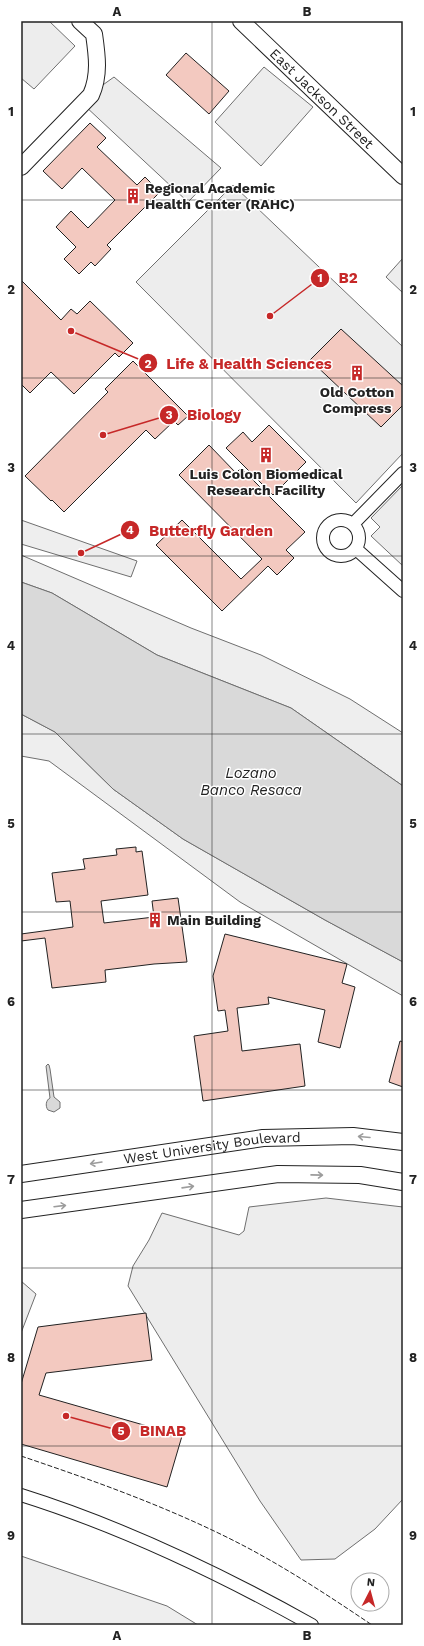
<svg xmlns="http://www.w3.org/2000/svg" width="424" height="1646" font-family="'Work Sans',sans-serif">
<style>
.green{fill:#eee;stroke:#6f6f6f}
.parking{fill:#ededed;stroke:#6f6f6f}
.water{fill:#d9d9d9;stroke:#6f6f6f}
.building{fill:#f3c9c0;stroke:#222}
.lines{fill:none;stroke-linecap:round;stroke-linejoin:round}
.street-casing{stroke:#222;stroke-width:14}
.secondary-casing{stroke:#222;stroke-width:18}
.street{stroke:#fff;stroke-width:12}
.secondary{stroke:#fff;stroke-width:16}
.fence{stroke:#222;stroke-width:1;stroke-dasharray:5 2;stroke-linecap:butt}
.oneway{stroke:#9c9c9c}
.grid{fill:none;stroke:#222;stroke-width:1;stroke-opacity:0.55}
.labels{text-anchor:middle;dominant-baseline:central;stroke-width:3;stroke-linejoin:round;paint-order:stroke}
.street-label{font-size:14px;fill:#222;stroke:#fff}
.poi-label{font-size:14px;font-weight:bold;fill:#222;stroke:#fff;text-anchor:start}
.water-label{font-size:15px;font-style:italic;fill:#222;stroke:#fff}
.leader{fill:none;stroke:#c62828;stroke-width:1.5}
.callout-dot{fill:#c62828;stroke:#fff;stroke-width:1.5}
.mark-label{font-size:12px;text-anchor:middle;font-weight:bold;fill:#fff}
.callout-label{font-size:15px;text-anchor:middle;font-weight:bold;fill:#c62828;stroke:#fff;stroke-width:3;stroke-linejoin:round;paint-order:stroke}
.neatline{fill:none;stroke:#222;stroke-width:1.5}
.grid-label{font-size:13px;text-anchor:middle;font-weight:bold;fill:#222}
</style>
<rect width="100%" height="100%" fill="#fff"/>
<path class="green" d="M21 520 137 561 131 577 21 544Z
M21 555 191 628 261 655 350 699 403 733V786L291 708 157 655 52 593 21 582Z
M21 714 55 732 113 789 183 839 325 920 403 962V996L240 902 49 761 21 756Z
M21 1556 167 1606 198 1625H21Z"/>
<path class="parking" d="M21 21H49L75 46 34 89 21 78Z
M264 67 313 107 261 166 215 122Z
M114 77 221 168 188 202 84 105 100 87Z
M233 185 403 347V453L356 503 136 282Z
M403 258V293L386 277Z
M403 485V566L371 536 380 527 371 518Z
M326 1198 403 1207V1499L375 1529 335 1559 301 1560 260 1501 128 1286 133 1266 149 1240 162 1213 239 1235 244 1231 249 1207Z
M21 1281 36 1294 21 1333Z"/>
<path class="water" d="M21 582 52 593 157 655 291 708 403 786V962L325 920 183 839 113 789 55 732 21 714Z
M48 1064 49 1065 50 1069 54 1097 60 1102V1108L54 1112 48 1110C45 1106 46 1100 50 1098L46 1066Z"/>
<path class="building" d="M186 53 229 91 209 114 166 75Z
M90 123 106 138 97 147 137 185 145 177 160 192 107 245 111 249 95 266 91 262 79 274 64 259 76 247 56 227 71 211 88 228 115 200 82 168 62 189 43 171Z
M21 280 61 320 71 309 77 314 90 301 133 343 119 357 115 353 74 394 51 372 30 393 21 384Z
M341 329 403 386V405L381 427 310 360Z
M133 361 188 416 178 425 174 421 155 439 146 430 64 512 52 500 51 501 25 476 108 392 105 389Z
M269 425 306 462 273 495 226 448 243 432 252 442Z
M209 445 236 473 241 468 305 532 286 550 294 558 277 575 268 566 222 611 156 545 182 520 241 579 262 559 179 475Z
M136 847V852L142 851 148 895 101 901 104 923 154 917 152 901 178 898 187 962 154 964 105 970 106 982 52 988 45 938 21 941V934L73 927 70 901 56 902 52 873 85 869 83 859 117 855 116 849Z
M225 934 347 964 342 983 355 987 340 1048 318 1042 325 1010 268 997 269 1004 237 1008 242 1051 300 1044 305 1086 203 1101 194 1036 228 1031 225 1010 218 1011 213 976Z
M400 1041 403 1042V1087L389 1082Z
M146 1313 152 1360 46 1373 39 1395 182 1436 167 1487 21 1444V1384L38 1327Z"/>
<g class="lines">
<g class="street-casing">
<path id="street" d="M323 538a18 18 0 1 1 36 0a18 18 0 1 1-36 0Z
M353 524 403 473
M356 549 403 591
M21 1495C123 1527 219 1573 312 1625"/>
</g>
<g class="secondary-casing">
<g id="secondary">
<path id="s1" d="M241 21 403 176"/>
<path d="M21 167 91 95C100 75 97 55 94 34L80 21"/>
<path id="s2" d="M21 1174 263 1138 353 1136 403 1142"/>
<path d="M21 1210 278 1174 360 1175 403 1182"/>
</g>
</g>
<use href="#street" class="street"/>
<use href="#secondary" class="secondary"/>
<path class="fence" d="M21 1456C98 1482 176 1510 248 1548 291 1571 332 1598 372 1625"/>
</g>
<defs><path id="oneway-shaft" d="M-6 0H5M1.5-3L5.5 0L1.5 3" fill="none" stroke-width="1.6" stroke-linecap="round" stroke-linejoin="round"/></defs>
<g class="oneway">
<use href="#oneway-shaft" transform="translate(364 1137) rotate(-175)"/>
<use href="#oneway-shaft" transform="translate(96 1163) rotate(171)"/>
<use href="#oneway-shaft" transform="translate(317 1175) rotate(1)"/>
<use href="#oneway-shaft" transform="translate(188 1187) rotate(-8)"/>
<use href="#oneway-shaft" transform="translate(60 1206) rotate(-7)"/>
</g>
<path class="grid" d="M212 21V1625M21 200H403M21 378H403M21 556H403M21 734H403M21 912H403M21 1090H403M21 1268H403M21 1446H403"/>
<defs>
<g id="building-bare" transform="scale(1.2)"><path d="M-4-6H4V6H1V3H-1V6H-4ZM-2.5-4.3h1.7v1.8h-1.7ZM.8-4.3h1.7v1.8H.8ZM-2.5-1h1.7V.8h-1.7ZM.8-1h1.7V.8H.8Z" fill="#c62828" stroke="#fff" stroke-width="2.5" paint-order="stroke"/></g>
</defs>
<g fill-rule="evenodd">
<use href="#building-bare" x="133" y="196"/>
<use href="#building-bare" x="357" y="373"/>
<use href="#building-bare" x="266" y="455"/>
<use href="#building-bare" x="155" y="920"/>
</g>
<g class="labels">
<g class="street-label">
<text stroke="none"><textPath href="#s1" startOffset="112">East Jackson Street</textPath></text>
<text stroke="none"><textPath href="#s2" startOffset="193">West University Boulevard</textPath></text>
</g>
<g class="poi-label">
<text x="145" y="188">Regional Academic<tspan x="145" dy="16">Health Center (RAHC)</tspan></text>
<text x="357" y="392" text-anchor="middle">Old Cotton<tspan x="357" dy="16">Compress</tspan></text>
<text x="266" y="474" text-anchor="middle">Luis Colon Biomedical<tspan x="266" dy="16">Research Facility</tspan></text>
<text x="167" y="920">Main Building</text>
</g>
<g class="water-label">
<text x="251" y="773">Lozano<tspan x="251" dy="17">Banco Resaca</tspan></text>
</g>
</g>
<path class="leader" d="M270 316L320 278M71 331L148 363M103 435L169 415M81 553L130 530M66 1416L121 1431"/>
<g class="callout-dot">
<circle cx="270" cy="316" r="4"/>
<circle cx="71" cy="331" r="4"/>
<circle cx="103" cy="435" r="4"/>
<circle cx="81" cy="553" r="4"/>
<circle cx="66" cy="1416" r="4"/>
<circle cx="320" cy="278" r="10"/>
<circle cx="148" cy="363" r="10"/>
<circle cx="169" cy="415" r="10"/>
<circle cx="130" cy="530" r="10"/>
<circle cx="121" cy="1431" r="10"/>
</g>
<g class="mark-label">
<text x="320" y="282">1</text>
<text x="148" y="368">2</text>
<text x="169" y="419">3</text>
<text x="130" y="534">4</text>
<text x="121" y="1435">5</text>
</g>
<g class="callout-label">
<text x="348" y="283">B2</text>
<text x="249" y="369">Life &amp; Health Sciences</text>
<text x="214" y="420">Biology</text>
<text x="211" y="536">Butterfly Garden</text>
<text x="163" y="1436">BINAB</text>
</g>
<rect width="424" height="1646" fill="none" stroke="#ffffff" stroke-width="44"/>
<g transform="translate(370 1592) rotate(6)"><circle r="19" fill="#ffffff" stroke="#a7a7a7"/>
<path d="M0-3L7 15L0 10L-7 15Z" fill="#c62828"/>
<text y="-6" font-size="11" font-weight="bold" text-anchor="middle" fill="#222222">N</text>
</g>
<rect x="22" y="22" width="380" height="1602" class="neatline"/>
<g class="grid-label">
<text x="117" y="16">A</text>
<text x="307" y="16">B</text>
<text x="11" y="116">1</text>
<text x="413" y="116">1</text>
<text x="11" y="294">2</text>
<text x="413" y="294">2</text>
<text x="11" y="472">3</text>
<text x="413" y="472">3</text>
<text x="11" y="650">4</text>
<text x="413" y="650">4</text>
<text x="11" y="828">5</text>
<text x="413" y="828">5</text>
<text x="11" y="1006">6</text>
<text x="413" y="1006">6</text>
<text x="11" y="1184">7</text>
<text x="413" y="1184">7</text>
<text x="11" y="1362">8</text>
<text x="413" y="1362">8</text>
<text x="11" y="1540">9</text>
<text x="413" y="1540">9</text>
<text x="117" y="1640">A</text>
<text x="307" y="1640">B</text>
</g>
</svg>
